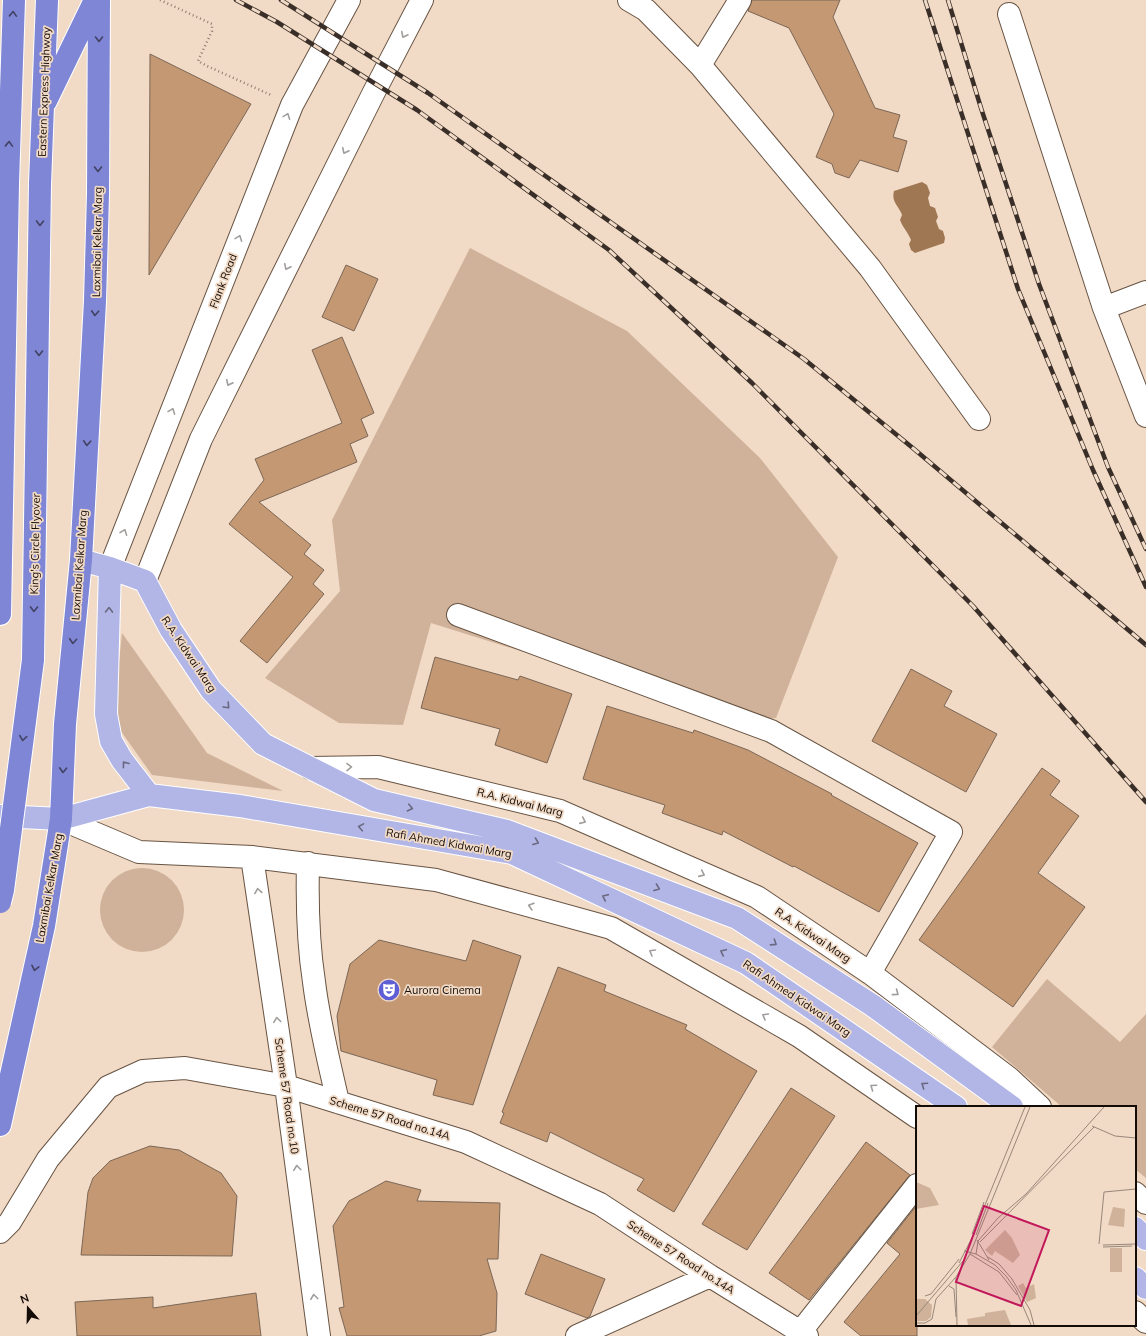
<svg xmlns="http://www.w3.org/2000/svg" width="1146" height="1336" font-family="Mulish,sans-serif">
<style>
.green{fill:#cfb299}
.water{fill:#a07753}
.building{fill:#c39873;stroke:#7c6756}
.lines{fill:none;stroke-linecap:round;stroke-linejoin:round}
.minor-casing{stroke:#685443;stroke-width:24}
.major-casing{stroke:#fff;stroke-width:24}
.highway-casing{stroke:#fff;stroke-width:24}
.path{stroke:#8f7f72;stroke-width:2.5;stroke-dasharray:1 3;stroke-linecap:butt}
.minor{stroke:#fff;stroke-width:22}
.major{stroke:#b2b6e6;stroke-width:22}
.highway{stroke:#7e86d5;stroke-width:22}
.rail-casing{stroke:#3a2f28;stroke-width:4.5}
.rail{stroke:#f1dac6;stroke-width:3;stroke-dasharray:9;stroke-linecap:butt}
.highway-bridge-casing{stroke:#fff;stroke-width:24;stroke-linecap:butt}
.highway-bridge{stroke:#7e86d5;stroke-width:22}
.oneway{stroke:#434263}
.oneway2{stroke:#a19d9b}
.oneway3{stroke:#6a6981}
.labels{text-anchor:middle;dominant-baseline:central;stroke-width:3.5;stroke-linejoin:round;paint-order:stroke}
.street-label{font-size:11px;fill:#130b06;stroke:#f1dac6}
.poi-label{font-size:11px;fill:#130b06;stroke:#f1dac6;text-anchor:start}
.inset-road{fill:none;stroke:#988779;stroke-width:1}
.view{fill:#c2185b;fill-opacity:0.15;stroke:#c2185b;stroke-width:2}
.inset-edge{fill:none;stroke:#130b06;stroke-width:2}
</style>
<rect width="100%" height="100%" fill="#f1dac6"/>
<path class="green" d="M470 248 627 331 760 458 838 557 776 718 742 720 431 623 403 725 339 723 265 678 340 591 332 520Z
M122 633 207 753 283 791 152 775 113 720Z
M100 910a42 42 0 1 1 84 0a42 42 0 1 1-84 0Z
M1047 979 1120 1042 1146 1014V1178L1135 1169V1107H1062L992 1047Z"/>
<path class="water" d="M922 182 927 185 930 193 928 198 930 206 935 208 938 217 936 221 939 229 943 231 945 238 944 243 915 253 911 250 909 244 911 240C908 232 903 228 900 220L902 215C899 206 891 202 894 191Z"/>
<path class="building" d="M752 0H840L833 17 875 108 900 115 893 137 907 141 898 172 860 160 849 178 835 173 832 164 816 157 834 114 789 28 748 11Z
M150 54 251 104 149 275Z
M346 265 378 279 354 331 322 317Z
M342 337 374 413 361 419 368 436 350 444 357 462 259 502 311 545 304 554 324 570 313 584 324 594 267 663 240 641 293 577 229 524 264 480 255 459 342 423 312 350Z
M435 657 518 680 520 676 572 694 547 763 495 745 500 729 421 708Z
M911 669 952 691 944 706 997 734 966 792 872 741Z
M607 706 693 733 694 730 748 750 832 794 831 795 918 843 879 912 794 866 793 867 723 831 722 835 662 813 665 805 583 779Z
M1042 768 1060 781 1050 795 1079 816 1038 873 1085 907 1013 1007 919 940Z
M379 940 466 961 473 940 521 956 473 1105 433 1095 437 1080 341 1051 337 1016 350 964Z
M558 967 606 985 604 991 687 1025 685 1029 757 1071 674 1212 637 1190 644 1179 550 1132 547 1142 500 1123 504 1113 502 1112Z
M791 1088 835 1116 747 1250 702 1224Z
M866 1142 910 1175 809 1300 769 1273Z
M150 1146 179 1150 221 1173 237 1196 232 1256 81 1255 88 1192 93 1178 110 1161Z
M386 1181 421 1190 417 1201 500 1203 498 1259H487L497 1293 496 1331 479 1336H347L339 1308 344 1307 333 1226 349 1201Z
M917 1205V1336H861L844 1322 900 1254 887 1243Z
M541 1254 605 1279 590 1316 587 1318 525 1294Z
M256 1293 261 1336H77L75 1302 153 1297V1308Z"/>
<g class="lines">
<g class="minor-casing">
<path id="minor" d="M629 0 646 10 700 65 870 268 979 419
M1009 14 1104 308 1146 292
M700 65 740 0
M1104 308 1146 416
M110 568 292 105 349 0
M145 581 201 439 373 94 422 0
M458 615 771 731 951 832 870 973
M310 768 378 767 560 811 757 897 870 973 1009 1078 1040 1107
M61 819 139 852 252 857 436 880 611 928 799 1036 917 1117
M252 857 286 1086 319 1336
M308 863C307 903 308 943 314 982 319 1023 329 1062 338 1102
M1135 1193 1146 1203
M0 1232 10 1222 48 1159 108 1087 143 1071 185 1068 286 1086 466 1142 600 1204 710 1276 807 1336
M1135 1312 1146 1322
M801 1331 917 1185
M577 1336 710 1276"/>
</g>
<g class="major-casing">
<path id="major" d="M81 560 110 568 145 581 171 630 211 690 263 744 374 800 507 831 737 918 872 1005 1012 1107
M110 568 106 714 111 741 122 760 149 795
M0 816 61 819 149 795 240 806 512 853 746 963 956 1107
M1135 1228 1146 1239
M1135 1278 1146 1288"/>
</g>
<g class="highway-casing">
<path id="highway" d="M46 101 95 0
M40 184 47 0
M0 614 8 183 14 0
M0 1125 44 926 61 819 65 724 81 560 95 301 98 194 99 0"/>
</g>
<path class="path" d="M160 0 212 24V31L198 61 207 66 271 95"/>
<use href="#minor" class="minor"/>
<use href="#major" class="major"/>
<use href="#highway" class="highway"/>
<g class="rail-casing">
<path id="rail" d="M236 0 277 22 417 110 609 250 752 383 973 606 1146 802
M281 0 428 93 804 359 914 449 1146 645
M925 0 1018 289 1093 470 1146 587
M948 0 981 108 1039 284 1108 467 1146 549"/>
</g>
<use href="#rail" class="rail"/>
<g class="highway-bridge-casing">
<path id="highway-bridge" d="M0 902 3 890 33 660 40 184"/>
</g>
<use href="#highway-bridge" class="highway-bridge"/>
</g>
<defs><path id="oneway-chevron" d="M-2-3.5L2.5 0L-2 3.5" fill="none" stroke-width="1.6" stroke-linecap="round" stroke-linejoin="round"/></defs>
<g class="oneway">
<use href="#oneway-chevron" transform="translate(13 14) rotate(-88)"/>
<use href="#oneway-chevron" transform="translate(99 39) rotate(90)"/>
<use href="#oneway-chevron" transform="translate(9 144) rotate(-88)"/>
<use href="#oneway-chevron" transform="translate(98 169) rotate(90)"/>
<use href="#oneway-chevron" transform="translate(40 223) rotate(91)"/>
<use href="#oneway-chevron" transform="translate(95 313) rotate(93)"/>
<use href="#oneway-chevron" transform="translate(39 353) rotate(91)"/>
<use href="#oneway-chevron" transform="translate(87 443) rotate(93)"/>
<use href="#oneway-chevron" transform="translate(34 609) rotate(91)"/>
<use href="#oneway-chevron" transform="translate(73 641) rotate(95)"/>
<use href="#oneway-chevron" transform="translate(23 738) rotate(98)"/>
<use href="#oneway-chevron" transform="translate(63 770) rotate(93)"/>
<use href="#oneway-chevron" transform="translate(35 968) rotate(102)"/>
</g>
<g class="oneway2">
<use href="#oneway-chevron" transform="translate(404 35) rotate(117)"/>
<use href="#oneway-chevron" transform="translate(287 116) rotate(-69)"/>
<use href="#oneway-chevron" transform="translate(345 151) rotate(116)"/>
<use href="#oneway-chevron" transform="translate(239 238) rotate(-69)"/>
<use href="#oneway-chevron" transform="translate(287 267) rotate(116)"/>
<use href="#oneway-chevron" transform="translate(229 383) rotate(116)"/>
<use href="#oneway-chevron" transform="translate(172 411) rotate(-69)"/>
<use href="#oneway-chevron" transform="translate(124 532) rotate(-69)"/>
<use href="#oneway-chevron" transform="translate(349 767) rotate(-1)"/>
<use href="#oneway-chevron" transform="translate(583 821) rotate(24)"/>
<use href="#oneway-chevron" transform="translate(702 874) rotate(24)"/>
<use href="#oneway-chevron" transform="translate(258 891) rotate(-99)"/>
<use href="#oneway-chevron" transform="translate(531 906) rotate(-164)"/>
<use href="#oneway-chevron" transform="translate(652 952) rotate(-150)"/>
<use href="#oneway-chevron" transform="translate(896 993) rotate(37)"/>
<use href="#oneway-chevron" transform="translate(765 1016) rotate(-150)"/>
<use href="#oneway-chevron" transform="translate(277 1020) rotate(-98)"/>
<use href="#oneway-chevron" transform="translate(873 1087) rotate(-145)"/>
<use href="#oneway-chevron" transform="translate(297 1168) rotate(-97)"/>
<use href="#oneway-chevron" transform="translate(314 1297) rotate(-97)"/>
</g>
<g class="oneway3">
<use href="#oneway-chevron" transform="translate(109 610) rotate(-89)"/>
<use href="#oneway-chevron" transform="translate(227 706) rotate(47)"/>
<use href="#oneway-chevron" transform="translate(125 764) rotate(-127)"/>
<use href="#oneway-chevron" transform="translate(410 808) rotate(13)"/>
<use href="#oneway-chevron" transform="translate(361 827) rotate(-170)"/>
<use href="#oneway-chevron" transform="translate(536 842) rotate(21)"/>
<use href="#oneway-chevron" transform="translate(657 888) rotate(21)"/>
<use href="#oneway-chevron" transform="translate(605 897) rotate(-155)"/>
<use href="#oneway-chevron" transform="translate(774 943) rotate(33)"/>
<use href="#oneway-chevron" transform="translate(723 952) rotate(-155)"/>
<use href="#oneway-chevron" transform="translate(924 1085) rotate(-146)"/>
</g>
<defs>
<g id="theatre-disc" transform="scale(1.15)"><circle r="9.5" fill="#5d5ed6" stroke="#f1dac6"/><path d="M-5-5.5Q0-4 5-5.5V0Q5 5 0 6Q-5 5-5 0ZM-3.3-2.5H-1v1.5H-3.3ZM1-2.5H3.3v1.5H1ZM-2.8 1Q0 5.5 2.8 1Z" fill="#fff"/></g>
</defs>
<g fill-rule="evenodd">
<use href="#theatre-disc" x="389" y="990"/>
</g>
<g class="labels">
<g class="street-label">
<text transform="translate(44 92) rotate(-88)">Eastern Express Highway</text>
<text transform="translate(97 242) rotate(-89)">Laxmibai Kelkar Marg</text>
<text transform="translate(223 281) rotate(-69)">Flank Road</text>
<text transform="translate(35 544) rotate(-89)">King's Circle Flyover</text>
<text transform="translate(79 565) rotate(-86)">Laxmibai Kelkar Marg</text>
<text transform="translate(189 654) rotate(56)">R.A. Kidwai Marg</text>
<text transform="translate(520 802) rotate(14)">R.A. Kidwai Marg</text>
<text transform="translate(449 843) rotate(10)">Rafi Ahmed Kidwai Marg</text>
<text transform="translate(49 888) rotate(-80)">Laxmibai Kelkar Marg</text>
<text transform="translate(813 935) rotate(34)">R.A. Kidwai Marg</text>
<text transform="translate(797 998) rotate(34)">Rafi Ahmed Kidwai Marg</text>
<text transform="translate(287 1096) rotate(82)">Scheme 57 Road no.10</text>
<text transform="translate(390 1118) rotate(17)">Scheme 57 Road no.14A</text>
<text transform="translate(681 1257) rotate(33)">Scheme 57 Road no.14A</text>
</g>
<g class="poi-label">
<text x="404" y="990">Aurora Cinema</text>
</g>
</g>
<g transform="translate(916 1106)">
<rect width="220" height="220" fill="#f1dac6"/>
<path d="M0 76 14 82 23 99 0 103ZM197 101 209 103 208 121 192 119ZM89 124 96 132 104 149 97 157 79 145 76 150 69 144ZM194 142H206V166H194ZM107 177 110 182 118 178 120 192 111 196 102 180ZM0 193H9L16 199 15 211 10 215H0ZM89 204 95 219H52L51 213 69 210V207Z" fill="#cfb299"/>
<path class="inset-road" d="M176 20 199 30 220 32M69 99 109 1M56 128 68 96M60 129 72 97M61 134 73 154M62 135 82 112 110 88 188 1M64 136 178 21M183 138 188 86 220 83M187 139 220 138M187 141 216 140M48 145 60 148 79 159 90 170 100 184 115 219M54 148 83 166 101 189M60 148 62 135M72 151 83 158 96 173 114 204 118 219M43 157 59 126M40 172 41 219M33 180 38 183 40 211M9 190 15 188 43 153M0 210 47 155M0 217H9L16 213 20 193 40 171 54 148 114 1"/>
<path class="view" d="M68 100 133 124 105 200 40 176Z"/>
<rect width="220" height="220" class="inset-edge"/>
</g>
<g transform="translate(28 1308) rotate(340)" stroke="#f1dac6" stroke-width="3" paint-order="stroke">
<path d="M0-3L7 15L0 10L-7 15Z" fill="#130b06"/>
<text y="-6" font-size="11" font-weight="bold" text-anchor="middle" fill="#130b06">N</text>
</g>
</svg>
